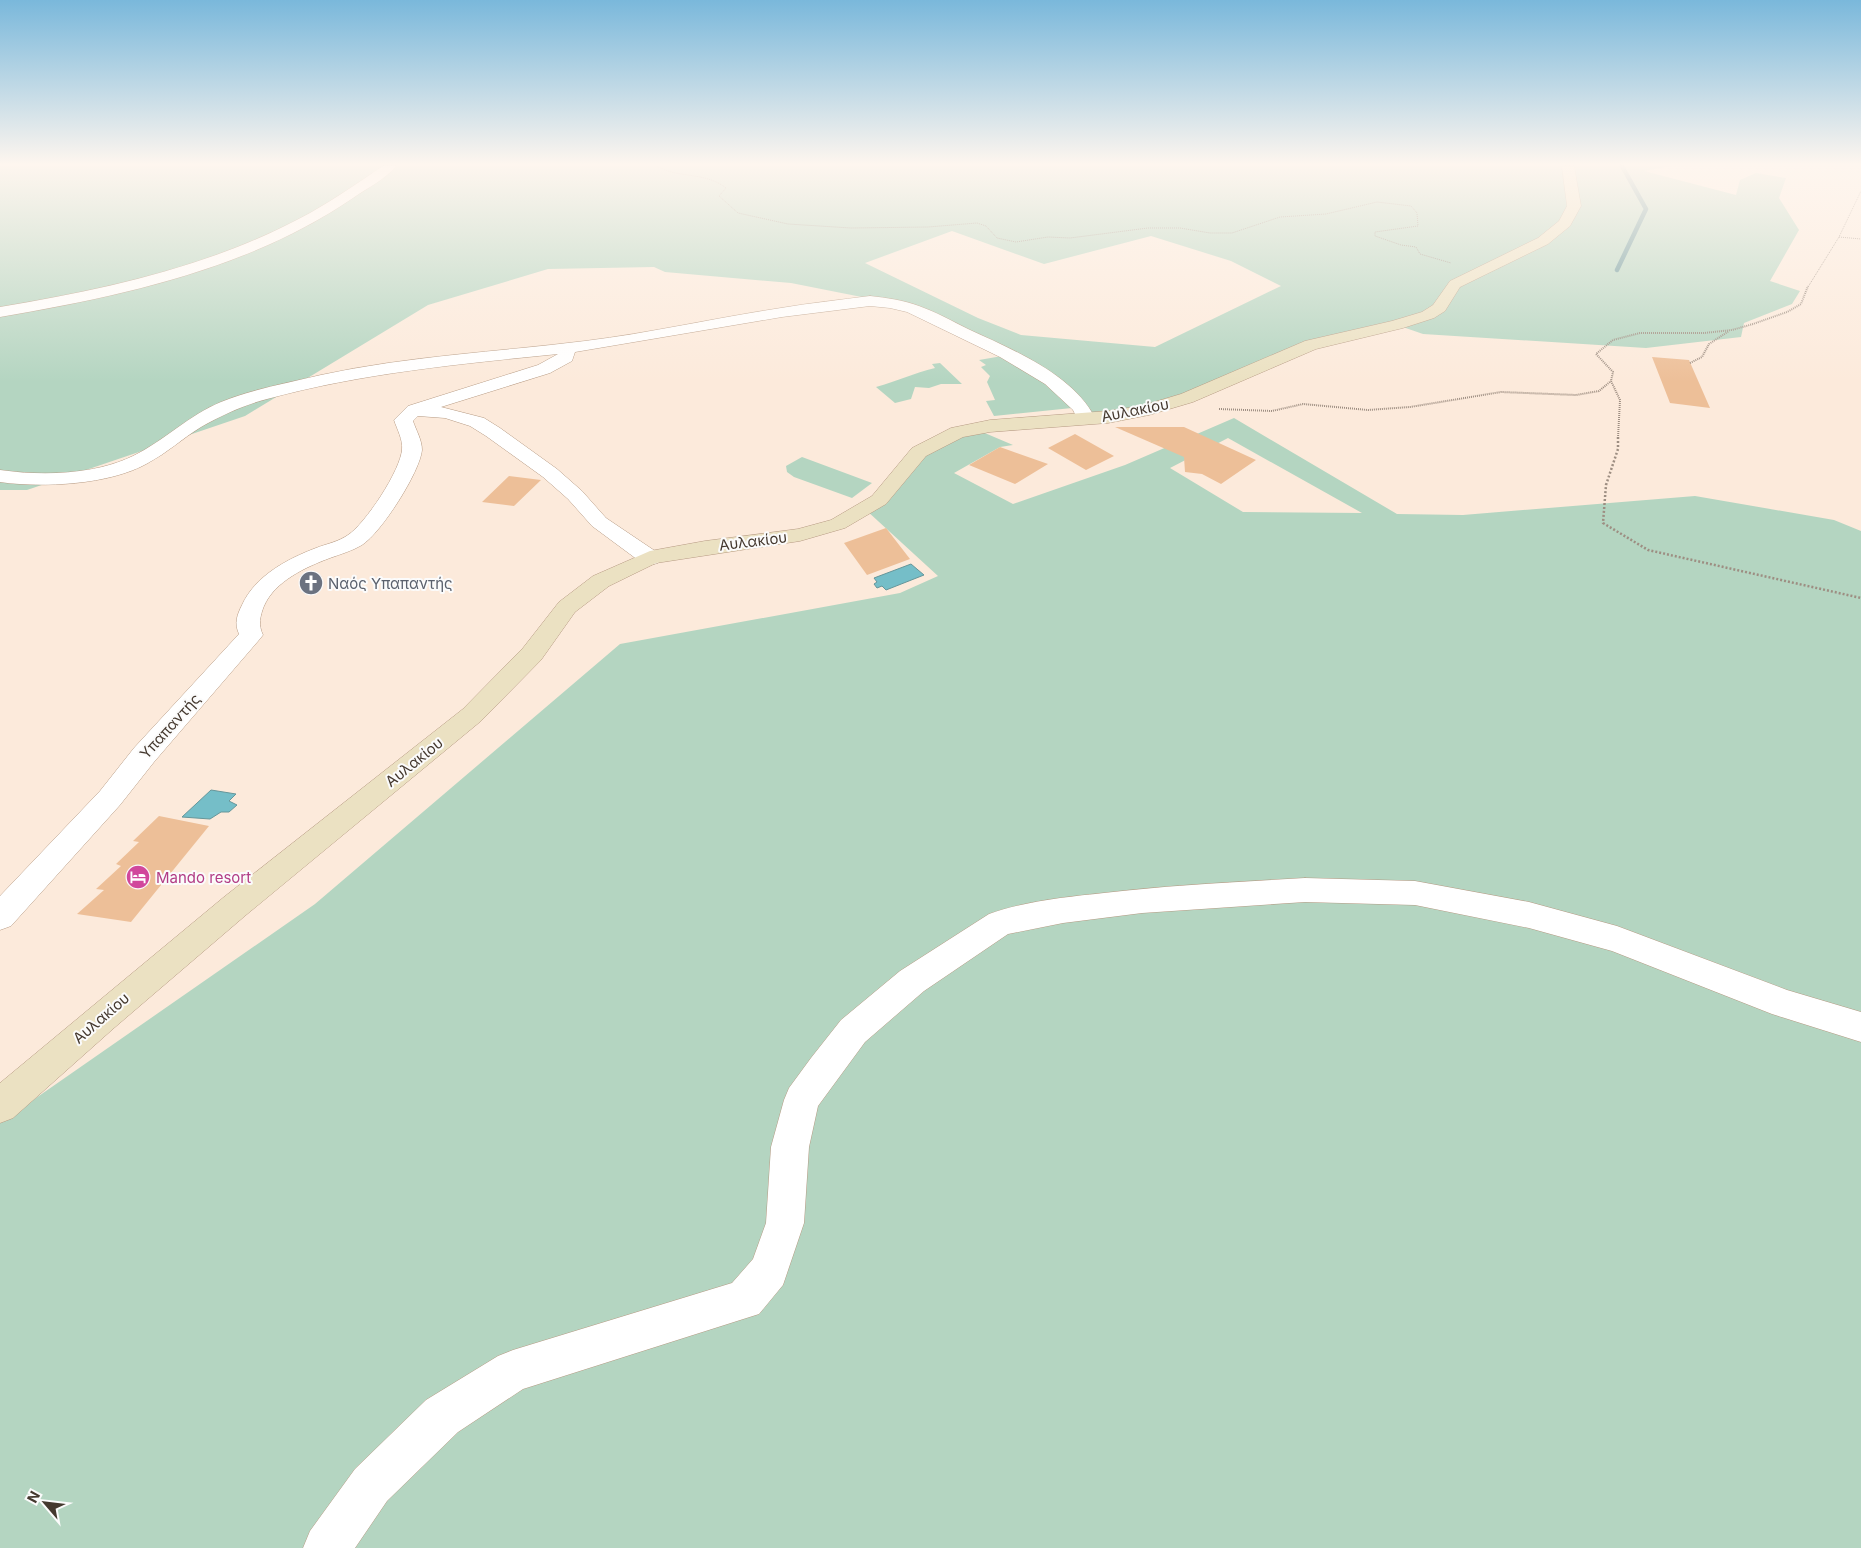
<svg xmlns="http://www.w3.org/2000/svg" width="1861" height="1548" font-family="Inter,sans-serif">
<style>
.green{fill:#b4d5c1;fill-rule:evenodd}
.water{fill:#75bec8;stroke:#66969a}
.lines{fill:none;stroke-linecap:round;stroke-linejoin:round}
.stream{stroke:#66969a;stroke-width:4.5}
.building{fill:#edbf98}
.street-casing{stroke:#b69a83;stroke-width:1}
.secondary-casing{stroke:#b69a83;stroke-width:1}
.path-far2{stroke:#9d8e82;stroke-width:1;stroke-dasharray:1 1;stroke-linecap:butt}
.path-far1{stroke:#9d8e82;stroke-width:2;stroke-dasharray:1 1;stroke-linecap:butt}
.path{stroke:#9d8e82;stroke-width:2.5;stroke-dasharray:2 2;stroke-linecap:butt}
.street{fill:#fff;fill-rule:evenodd}
.secondary{fill:#ebe1c2;fill-rule:evenodd}
.labels{text-anchor:middle;dominant-baseline:central;stroke-width:4;stroke-linejoin:round;paint-order:stroke}
.street-label{font-size:15px;fill:#44382e;stroke:#fbfbfb}
.worship-label{font-size:15px;fill:#5b616d;stroke:#fbfbfb;text-anchor:start}
.hotel-label{font-size:15px;fill:#b23c85;stroke:#fbfbfb;text-anchor:start}
</style>
<rect width="100%" height="100%" fill="#fceadb"/>
<path class="green" d="M0 166H1671L1644 171 1736 195 1740 180 1756 173 1786 178 1779 198 1799 230 1770 281 1800 291 1792 304 1744 323 1741 337 1646 348 1423 334 1397 325 1310 344 1158 406 1086 418 1072 408 994 416 986 401 995 400 987 382 990 376 981 367 986 365 979 360 1008 355 892 303 791 283 665 272 654 267 548 269 428 305 245 416 27 490H0ZM952 231 1044 264 1151 236 1231 261 1281 286 1155 347 1021 335 978 318 865 263Z
M940 363 962 384H941L929 388 915 387 911 399 895 403 876 387C897 381 914 373 935 368L932 364Z
M1234 418 1397 514 1463 515 1695 496 1834 520 1861 531V1548H0V1123L315 904 620 644 900 593 938 576 866 510 909 462 973 428 1013 445 1000 447 954 473 1013 504 1125 465ZM1228 438 1362 513 1243 512 1170 468Z
M802 457 872 483 852 498 794 477 787 472 786 466Z"/>
<path class="water" d="M911 564 924 575 886 590 882 586 877 588 874 584 877 582 874 578Z
M211 790 236 794 229 801 237 805 229 812H221L210 819 182 817Z"/>
<g class="lines">
<path class="stream" d="M1617 270 1646 209 1622 166"/>
</g>
<path class="building" d="M1652 357 1689 360 1710 408 1670 403Z
M1115 427H1184L1256 460 1221 484 1202 474 1185 472 1184 457Z
M1075 434 1114 456 1086 470 1048 448Z
M1000 447 1048 464 1015 484 969 465Z
M509 476 541 480 514 506 482 502Z
M886 528 910 559 867 575 844 543Z
M159 816 209 826 131 922 77 914 104 890 96 889 121 866 116 864 139 842 133 841Z"/>
<g class="lines">
<g class="street-casing">
<path id="street" d="M383 166H396C386 179 367 188 353 198 249 269 122 296 0 317V307C107 289 214 266 310 213 335 199 359 182 383 166Z
M870 296C887 298 903 300 919 306 936 312 952 321 968 329 1011 349 1073 374 1095 418L1093 422 1086 424 1079 422 1073 410 1045 384 1000 357 907 312 890 308 870 306 782 317 575 352 572 361 550 373 441 407 484 418 500 428 557 469 582 491 606 518 658 553 661 558 658 563 650 565 642 563 592 526 568 499 543 477 486 436 470 426 445 418 418 416 413 421C416 430 422 440 422 450 420 472 381 533 362 545 352 551 341 554 330 558 306 567 275 581 264 606 260 616 258 625 263 635L259 640 154 762 120 805 11 926 0 930V896L100 791 134 748 239 634C234 623 237 615 242 605 255 576 287 559 316 548 326 544 338 542 348 535 365 524 401 470 402 449 403 440 397 429 394 420L408 406 538 365 558 354C460 364 362 373 267 399 244 405 222 415 201 427 183 438 167 453 148 463 110 485 42 488 0 482V470C42 476 94 475 133 456 164 441 189 415 221 402 253 389 288 383 321 375 408 356 497 352 585 341 650 333 715 318 781 308 810 303 840 300 870 296Z
M1305 878 1415 881 1529 902 1617 926 1787 990 1861 1012V1042L1772 1014 1612 951 1529 928 1415 905 1305 902 1142 913 1063 923 1008 934 924 991 865 1042 818 1106 809 1147 804 1223 783 1285 759 1314 523 1389 458 1432 387 1501 355 1548H303L310 1531 355 1469 426 1400 498 1356 513 1350 732 1283 753 1259 766 1223 771 1147 784 1100 789 1088 811 1058 841 1020 900 971 989 914C1026 901 1066 897 1104 893 1171 885 1238 882 1305 878Z"/>
</g>
<g class="secondary-casing">
<path id="secondary" d="M1562 166H1574L1581 206 1570 226 1548 244 1460 287 1445 311 1434 318 1403 328 1316 349 1193 402 1149 415 1108 423 990 432 963 437 926 456 886 504 845 528 800 541 656 563 609 586 575 612 541 660 481 721 246 915 114 1028 13 1118 0 1123V1083L224 897 463 709 523 648 559 602 593 576 650 551 705 541 798 529 831 520 872 496 912 448 951 428 990 420 1108 411 1141 406 1181 394 1305 341 1392 321 1422 312 1433 305 1450 281 1538 238 1559 221 1567 206Z"/>
</g>
<path class="path-far2" d="M657 166C678 179 704 171 726 188L719 196 738 213 788 224 851 228 928 227 977 223 986 226 997 238 1016 242 1048 237 1070 238 1148 228H1180L1210 233H1232L1280 217 1326 214 1377 202 1411 206 1417 213 1418 226 1375 232V236L1401 245 1416 247 1420 254 1451 263
M1839 237 1861 239
M1808 287 1839 237 1861 191"/>
<path class="path-far1" d="M1690 363 1702 357 1709 344 1729 331
M1219 409 1272 411 1303 404 1368 410 1410 407 1501 392 1576 395 1599 391 1611 381
M1618 438 1620 400 1611 381 1613 372 1596 354 1613 340 1640 333H1704L1732 330 1753 324 1787 312 1801 304 1808 286"/>
<path class="path" d="M1618 437V449L1606 485 1603 523 1648 550 1861 598"/>
<use href="#street" class="street"/>
<use href="#secondary" class="secondary"/>
</g>
<linearGradient id="sky" x2="0" y2="1"><stop stop-color="#7ab8db"/><stop offset="0.43" stop-color="#fef6ef"/><stop offset="1" stop-color="#fef6ef" stop-opacity="0"/></linearGradient>
<rect width="1861" height="382" fill="url(#sky)"/>
<defs>
<g id="church-disc" transform="scale(1.25)"><circle r="9.5" fill="#6b7280" stroke="#fbfbfb"/><path d="M-1.2-6h2.4v3.5h3.3v2.4h-3.3V6h-2.4V-.1h-3.3v-2.4h3.3Z" fill="#fff"/></g>
<g id="hotel-disc" transform="scale(1.25)"><circle r="9.5" fill="#d1479c" stroke="#fbfbfb"/><path d="M-6-4.5h1.5V1H6V5H4.5V3h-9V5H-6ZM-4 0a1.8 1.8 0 1 1 3.6 0ZM.5 0V-2.5h3Q6-2.5 6 0Z" fill="#fff"/></g>
</defs>
<g fill-rule="evenodd">
<use href="#church-disc" x="311" y="583"/>
<use href="#hotel-disc" x="138" y="877"/>
</g>
<g class="labels">
<g class="street-label">
<text transform="translate(1135 410) rotate(-11)">Αυλακίου</text>
<text transform="translate(753 541) rotate(-7)">Αυλακίου</text>
<text transform="translate(170 726) rotate(-48)">Υπαπαντής</text>
<text transform="translate(414 762) rotate(-39)">Αυλακίου</text>
<text transform="translate(101 1018) rotate(-41)">Αυλακίου</text>
</g>
<g class="worship-label">
<text x="328" y="583">Ναός Υπαπαντής</text>
</g>
<g class="hotel-label">
<text x="156" y="877">Mando resort</text>
</g>
</g>
<g transform="translate(45 1503) rotate(298)" stroke="#fbfbfb" stroke-width="4" paint-order="stroke">
<path d="M0-4L9 19L0 12L-9 19Z" fill="#44382e"/>
<text y="-8" font-size="14" font-weight="bold" text-anchor="middle" fill="#44382e">N</text>
</g>
</svg>
